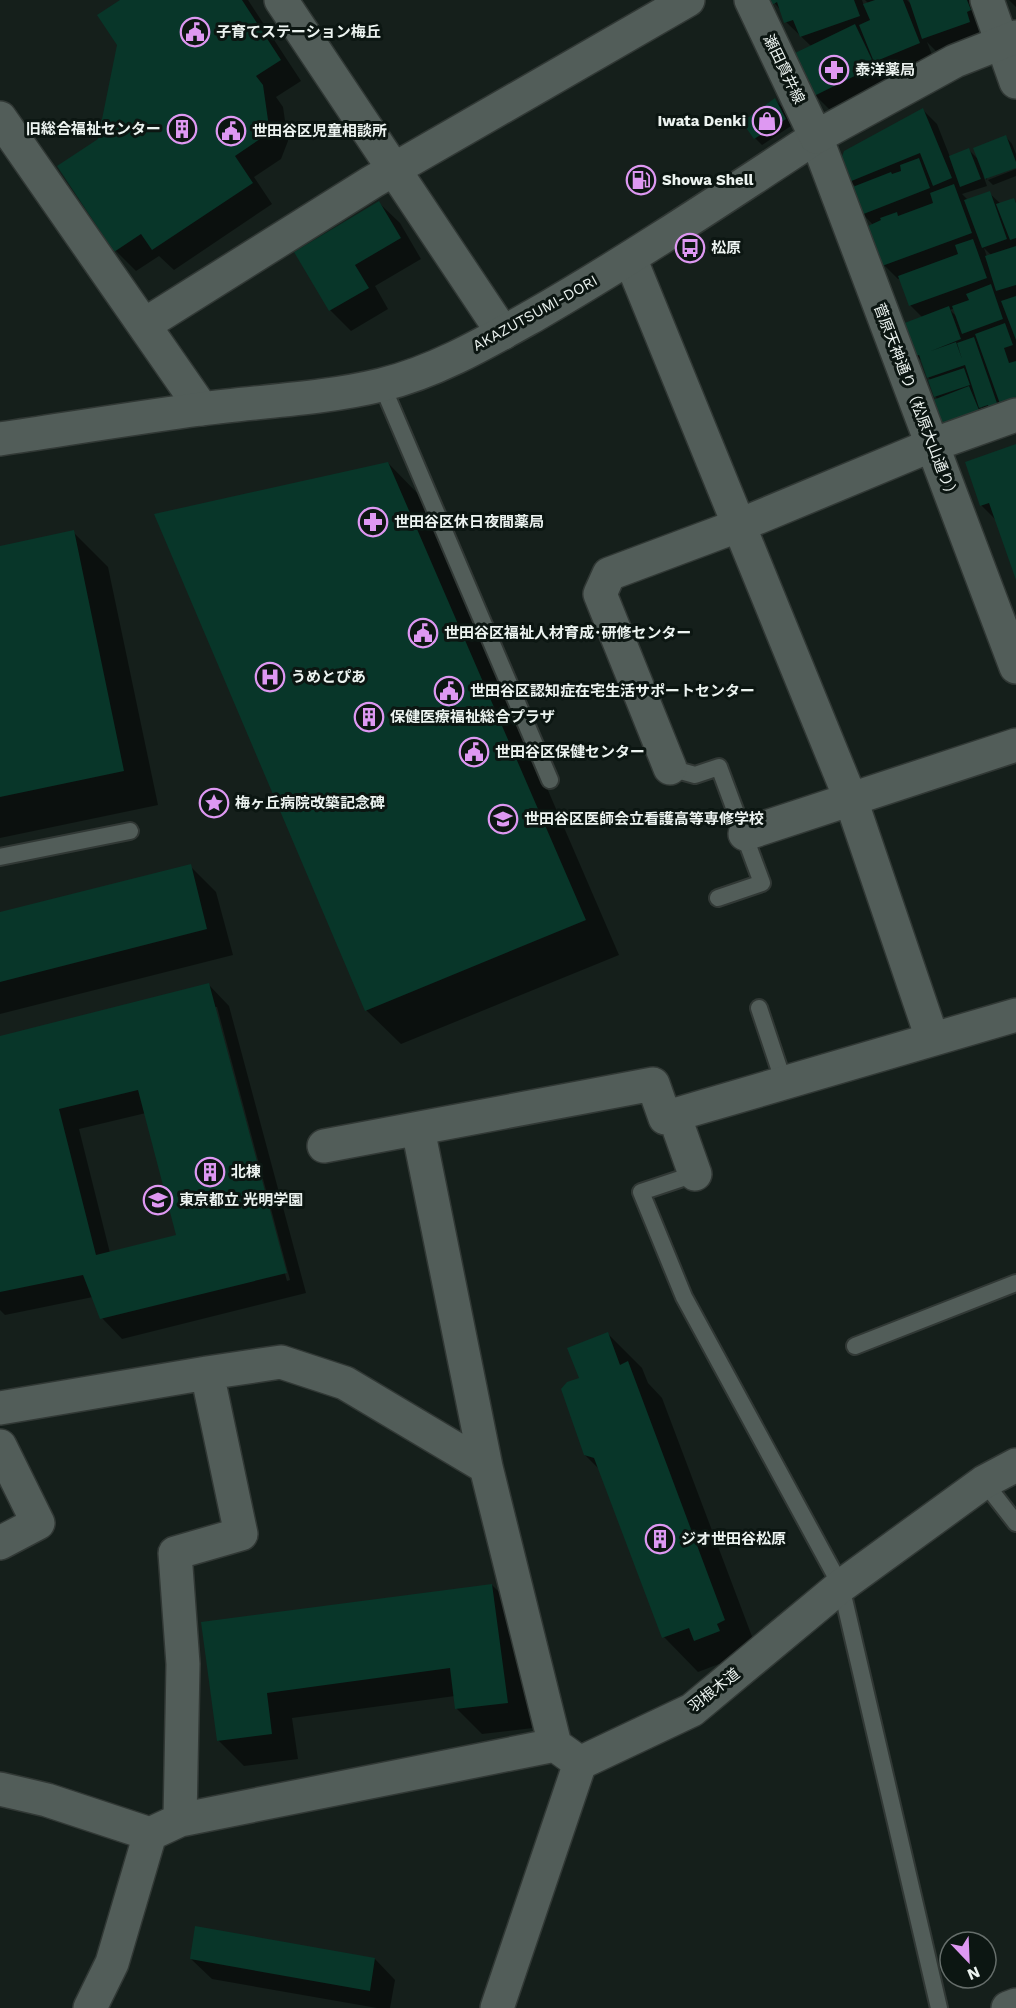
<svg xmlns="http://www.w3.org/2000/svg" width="1016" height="2008" font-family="'Work Sans','Noto Sans JP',sans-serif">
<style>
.shadow{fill:#0007;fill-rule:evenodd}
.building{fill:#083629;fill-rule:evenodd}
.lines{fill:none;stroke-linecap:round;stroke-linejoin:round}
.service-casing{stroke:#313835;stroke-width:20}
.minor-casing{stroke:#313835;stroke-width:36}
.tertiary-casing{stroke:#313835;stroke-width:36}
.secondary-casing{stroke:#313835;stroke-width:36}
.service{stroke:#525d59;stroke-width:16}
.minor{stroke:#525d59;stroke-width:33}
.tertiary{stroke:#525d59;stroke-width:33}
.secondary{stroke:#525d59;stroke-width:33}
.labels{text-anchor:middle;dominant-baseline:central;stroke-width:6;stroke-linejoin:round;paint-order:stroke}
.poi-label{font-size:15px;font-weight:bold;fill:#ecf3f0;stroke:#0c1612;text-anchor:start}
.street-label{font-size:15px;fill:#ecf3f0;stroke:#0c1612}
</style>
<rect width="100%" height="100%" fill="#151f1b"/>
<path class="shadow" d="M123 0H248L301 81 276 97 283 107 288 141 281 159 254 177 272 204 174 270 159 256 136 271 116 251 99 140 118 45Z
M772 0H862L864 6 869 4 865 0H907L912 5 911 0H975L983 36 937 52 927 42 933 57 889 75 882 68 888 80 829 109 815 95 812 47 786 22 782 12Z
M1009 0H1016V7Z
M775 100 782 107 791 126 762 145 755 138Z
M923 110 937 124 950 157 969 150 980 161 1006 137 1012 144 1016 154V166L987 176V180L983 175 987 186 962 194 968 200 989 193 1001 204 1013 199 1016 202V417L1004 413H988L980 406 984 417 944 423 938 400 935 396 931 381 928 377 923 362 916 355 923 318 910 305 900 278 898 279 884 265 873 225 863 214 856 187 850 181ZM984 248 991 255 987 257ZM955 308 958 318 950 310Z
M1016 169V176L993 185 988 180Z
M379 203 400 223 421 259 375 286 388 309 351 331 330 310Z
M1016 445V576L997 521 981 505Z
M388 463 422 498 619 955 401 1044 366 1010Z
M73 532 108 567 158 805 0 838V547Z
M190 866 216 892 233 955 0 1014V914Z
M209 985 229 1006 306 1293 122 1339 102 1318 93 1297 5 1315 0 1310V1038ZM214 1007H217L290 1280 287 1281ZM146 1113 178 1236 110 1253 79 1129Z
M608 1334 642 1368 648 1383 662 1398 759 1655 730 1674 719 1664 698 1672 664 1637 600 1470 585 1455 580 1378Z
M492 1585 518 1611 533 1728 482 1734 456 1708 455 1696 292 1718 298 1759 244 1766 218 1740 203 1623Z
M191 1959H375L395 1980 390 2008H377L212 1979Z"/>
<path class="building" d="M120 0H242L281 60 256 76 263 85 268 120 260 139 235 156 253 183 152 250 141 234 114 252 57 166 98 139 117 45 97 15Z
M771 0H854L860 16 800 37 793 20 784 23 777 2 772 5Z
M875 0H903L920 43 874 62 859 25 870 20 863 4Z
M909 0H967L971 10 967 12 970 22 922 39Z
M855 24 875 66 814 96 793 54Z
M775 98 786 119 754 139 742 122Z
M923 108 952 178 933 186 920 153 849 182 840 162 844 151Z
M1006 135 1016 162V168L985 179 973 148Z
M969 148 981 179 960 187 949 156Z
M919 158 930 188 861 215 850 188 891 172 892 174 901 171 900 165Z
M954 184 972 233 882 266 868 226 881 220 880 218 897 212 898 216 933 203 930 193Z
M990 191 1007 239 982 248 964 200Z
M1014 198 1016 203V238L1010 240 996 204Z
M379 201 401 238 355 265 369 288 329 311 294 252Z
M973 239 987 278 909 306 898 276 958 254 955 245Z
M1016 246V285L996 291 985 256Z
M991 284 1003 319 962 334 952 306 969 300 966 294Z
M1016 296V340L1001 301Z
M949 306 961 339 931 351 956 342 962 359 957 343 974 337 998 406 989 409 988 405 979 408 965 365 927 378 919 355 915 356 902 324Z
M1005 323 1013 345 1004 348 1009 363 1016 361V398L1000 404 975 334Z
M964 368 970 385 934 397 928 380Z
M969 386 979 410 942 424 933 400Z
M1016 444V580L989 503 980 506 965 462Z
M388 462 586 920 365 1011 154 514Z
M74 530 124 771 0 797V546Z
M191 864 207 929 0 982V912Z
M209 983 287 1273 100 1319 83 1275 0 1292V1036ZM138 1090 176 1235 96 1255 59 1109Z
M608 1332 620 1365 628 1361 725 1620 717 1624 720 1631 694 1641 689 1628 662 1638 594 1458 584 1455 561 1389 567 1382 579 1378 567 1348Z
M492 1584 508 1703 455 1709 450 1668 267 1693 272 1734 217 1741 201 1622Z
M195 1926 375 1958 370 1991 190 1959Z"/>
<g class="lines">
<g class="service-casing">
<path id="service" d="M382 385 550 780
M670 768 695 775 719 767 762 883 718 898
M0 857 130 831
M759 1008 784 1083
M695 1174 641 1192 684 1297 841 1586 939 2008
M855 1346 1016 1283
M984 1482 1016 1523"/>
</g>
<g class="minor-casing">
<path id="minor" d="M281 0 503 333
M987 0 1016 82
M0 118 202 409
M816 137 1016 667
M630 258 851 800 932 1038
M144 325 372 182 688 0
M670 768 600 594 609 574 740 525 932 445 1016 415
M745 834 1016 745
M674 1115 1016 1015
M418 1129 486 1467 555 1745 580 1763
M324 1146 653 1084 665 1118 674 1115 695 1174
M0 1408 207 1373 281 1362 345 1383 486 1467
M0 1446 38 1523 0 1543
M0 1789 47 1800 150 1834 180 1820 555 1745
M180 1820 183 1664 175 1553 241 1534 207 1373
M90 2008 112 1963 150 1834
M497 2008 580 1763 692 1710 841 1586 984 1482 1016 1465
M1008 2008 1016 2005"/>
</g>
<g class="tertiary-casing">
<path id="tertiary" d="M0 439C67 429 134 418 201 409 261 401 323 399 381 385 435 372 485 343 533 316 630 260 723 198 816 137"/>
</g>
<g class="secondary-casing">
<path id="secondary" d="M751 0 816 137 955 61 1016 37"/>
</g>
<use href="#service" class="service"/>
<use href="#minor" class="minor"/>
<use href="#tertiary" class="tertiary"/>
<use href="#secondary" class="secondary"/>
</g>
<defs>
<g id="civic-ring" transform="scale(1.5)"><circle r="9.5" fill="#0c1612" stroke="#de98f2" stroke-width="1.5"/><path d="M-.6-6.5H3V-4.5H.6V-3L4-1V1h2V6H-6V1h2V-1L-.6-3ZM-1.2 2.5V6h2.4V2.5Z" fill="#de98f2"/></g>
<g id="pharmacy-ring" transform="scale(1.5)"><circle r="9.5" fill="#0c1612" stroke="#de98f2" stroke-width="1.5"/><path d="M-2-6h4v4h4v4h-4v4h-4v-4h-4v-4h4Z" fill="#de98f2"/></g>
<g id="shop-ring" transform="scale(1.5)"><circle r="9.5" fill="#0c1612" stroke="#de98f2" stroke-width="1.5"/><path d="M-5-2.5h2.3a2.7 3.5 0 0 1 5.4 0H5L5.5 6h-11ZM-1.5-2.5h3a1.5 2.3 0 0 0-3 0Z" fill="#de98f2"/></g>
<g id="building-ring" transform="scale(1.5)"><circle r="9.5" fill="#0c1612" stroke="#de98f2" stroke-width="1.5"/><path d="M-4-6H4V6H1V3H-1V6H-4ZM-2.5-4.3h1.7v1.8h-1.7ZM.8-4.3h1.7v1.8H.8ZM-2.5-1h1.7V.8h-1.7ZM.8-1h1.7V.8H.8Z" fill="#de98f2"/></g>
<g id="fuel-ring" transform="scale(1.5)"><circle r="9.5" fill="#0c1612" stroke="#de98f2" stroke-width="1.5"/><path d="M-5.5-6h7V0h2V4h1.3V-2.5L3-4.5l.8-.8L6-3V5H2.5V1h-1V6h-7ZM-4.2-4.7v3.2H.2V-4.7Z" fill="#de98f2"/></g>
<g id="bus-ring" transform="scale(1.5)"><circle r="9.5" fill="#0c1612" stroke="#de98f2" stroke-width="1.5"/><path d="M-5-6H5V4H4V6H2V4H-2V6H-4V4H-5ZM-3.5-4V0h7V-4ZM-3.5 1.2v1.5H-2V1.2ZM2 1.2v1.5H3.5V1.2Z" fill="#de98f2"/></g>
<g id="hospital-ring" transform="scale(1.5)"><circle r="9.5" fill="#0c1612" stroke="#de98f2" stroke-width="1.5"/><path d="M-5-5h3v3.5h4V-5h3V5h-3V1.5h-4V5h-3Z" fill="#de98f2"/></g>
<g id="sight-ring" transform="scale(1.5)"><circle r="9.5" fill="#0c1612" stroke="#de98f2" stroke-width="1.5"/><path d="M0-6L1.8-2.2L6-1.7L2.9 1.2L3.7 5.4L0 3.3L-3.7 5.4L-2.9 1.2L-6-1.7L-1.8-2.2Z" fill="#de98f2"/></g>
<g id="school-ring" transform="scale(1.5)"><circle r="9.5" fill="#0c1612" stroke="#de98f2" stroke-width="1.5"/><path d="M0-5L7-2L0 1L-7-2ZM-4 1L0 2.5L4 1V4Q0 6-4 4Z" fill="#de98f2"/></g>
</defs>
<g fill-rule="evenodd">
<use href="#civic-ring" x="195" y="32"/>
<use href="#pharmacy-ring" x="834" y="70"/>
<use href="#shop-ring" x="767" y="121"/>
<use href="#building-ring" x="182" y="129"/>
<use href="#civic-ring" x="231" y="131"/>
<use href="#fuel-ring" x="641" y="180"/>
<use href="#bus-ring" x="690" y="248"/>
<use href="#pharmacy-ring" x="373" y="522"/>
<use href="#civic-ring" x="423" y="633"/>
<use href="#hospital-ring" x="270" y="677"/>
<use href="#civic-ring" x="449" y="691"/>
<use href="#building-ring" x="369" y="717"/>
<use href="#civic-ring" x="474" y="752"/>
<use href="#sight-ring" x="214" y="803"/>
<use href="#school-ring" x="503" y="819"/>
<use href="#building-ring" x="210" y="1172"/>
<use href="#school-ring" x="158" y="1200"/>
<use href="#building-ring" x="660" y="1539"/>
</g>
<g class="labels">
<g class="poi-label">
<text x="216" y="32">子育てステーション梅丘</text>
<text x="855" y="70">泰洋薬局</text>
<text x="746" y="121" text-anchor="end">Iwata Denki</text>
<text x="161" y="129" text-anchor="end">旧総合福祉センター</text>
<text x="252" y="131">世田谷区児童相談所</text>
<text x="662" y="180">Showa Shell</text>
<text x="711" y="248">松原</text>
<text x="394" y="522">世田谷区休日夜間薬局</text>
<text x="444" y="633">世田谷区福祉人材育成･研修センター</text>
<text x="291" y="677">うめとぴあ</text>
<text x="470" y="691">世田谷区認知症在宅生活サポートセンター</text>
<text x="390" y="717">保健医療福祉総合プラザ</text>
<text x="495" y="752">世田谷区保健センター</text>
<text x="235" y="803">梅ヶ丘病院改築記念碑</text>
<text x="524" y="819">世田谷区医師会立看護高等専修学校</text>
<text x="231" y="1172">北棟</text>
<text x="179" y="1200">東京都立 光明学園</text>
<text x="681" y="1539">ジオ世田谷松原</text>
</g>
<g class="street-label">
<text transform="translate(784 69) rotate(64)">瀬田貫井線</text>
<text transform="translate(535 313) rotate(-29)">AKAZUTSUMI-DORI</text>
<text transform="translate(916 402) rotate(69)">菅原天神通り（松原大山通り）</text>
<text transform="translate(714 1690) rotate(-38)">羽根木道</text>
</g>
</g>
<g transform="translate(968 1960) rotate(157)"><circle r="28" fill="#0c1612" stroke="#666e6b" stroke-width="1.5"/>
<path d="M0-4.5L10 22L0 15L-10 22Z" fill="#de98f2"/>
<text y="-9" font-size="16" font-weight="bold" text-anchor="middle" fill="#ecf3f0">N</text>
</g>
</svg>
